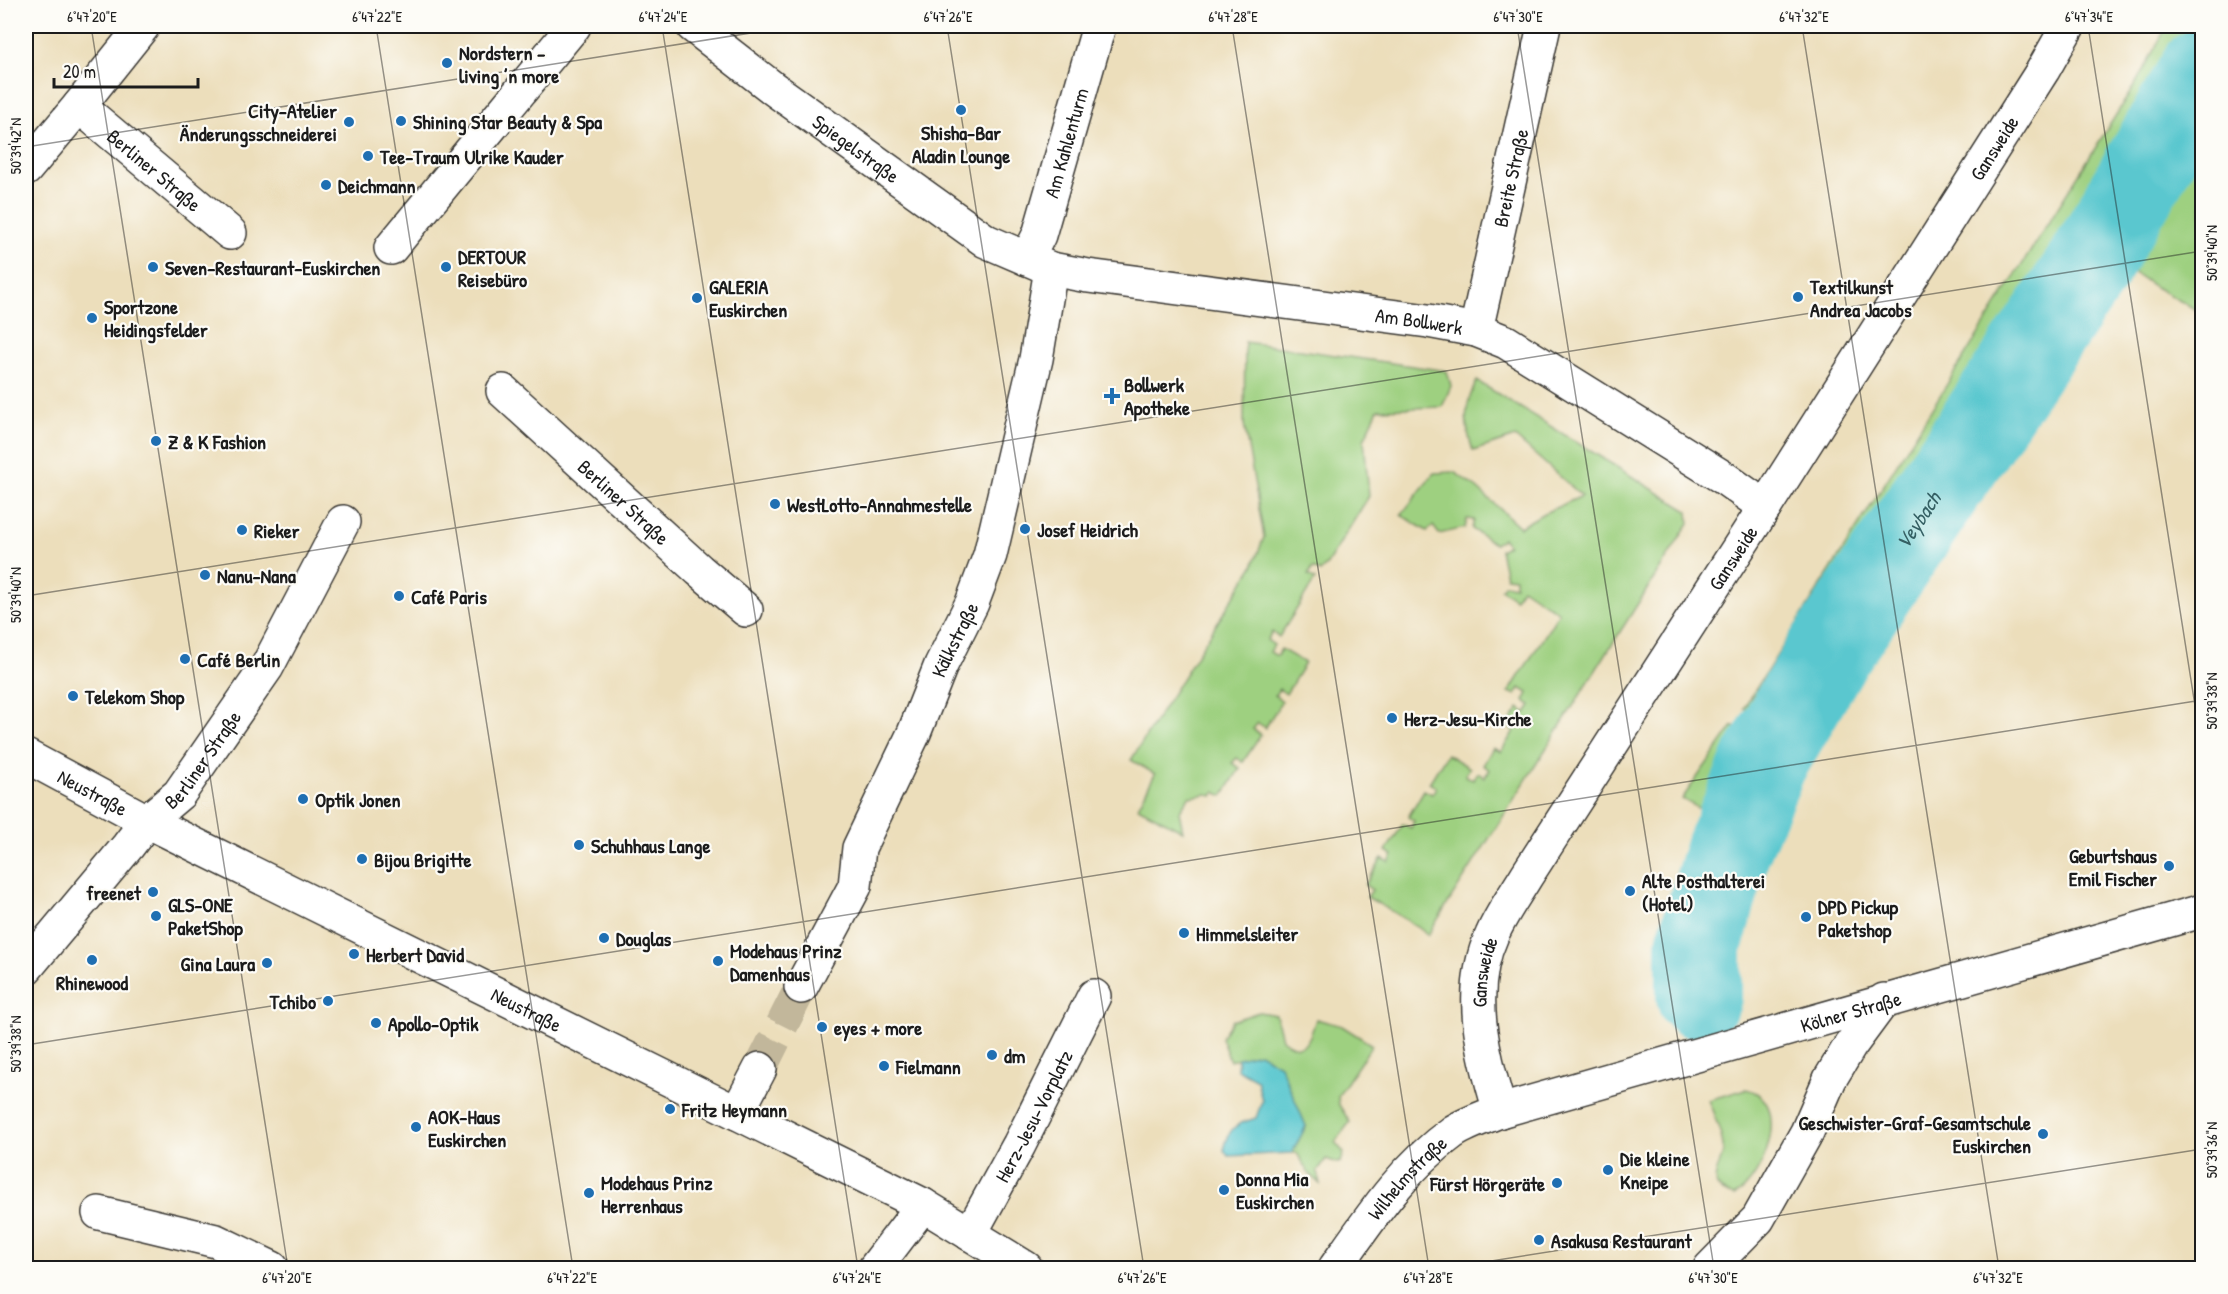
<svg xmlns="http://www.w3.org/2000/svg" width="2228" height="1294" font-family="'Patrick Hand',sans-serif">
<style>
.green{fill:#9ed080;stroke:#5d764e;stroke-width:1.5}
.water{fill:#5ac7cf;stroke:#3b7276;stroke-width:1.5}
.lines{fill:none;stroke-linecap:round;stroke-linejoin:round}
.river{stroke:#5ac7cf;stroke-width:86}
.minor-tunnel{stroke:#c2b79b;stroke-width:33;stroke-dasharray:33 16;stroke-linecap:butt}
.minor-casing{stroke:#3b3934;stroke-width:36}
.minor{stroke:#fff;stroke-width:33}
.ticks{fill:none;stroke:#1c1c1c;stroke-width:1.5;stroke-opacity:0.45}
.poi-dot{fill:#1f6fb2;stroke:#fdfcf7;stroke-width:2}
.labels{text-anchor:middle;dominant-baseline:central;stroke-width:4.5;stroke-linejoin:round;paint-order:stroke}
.poi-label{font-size:20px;font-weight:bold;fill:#1c1c1c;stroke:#fdfcf7;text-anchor:start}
.street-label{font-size:20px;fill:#1c1c1c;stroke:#fdfcf7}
.water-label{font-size:21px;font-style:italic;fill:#356064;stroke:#fdfcf7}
.neatline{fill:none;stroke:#1c1c1c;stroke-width:2}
.ticks-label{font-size:15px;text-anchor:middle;fill:#1c1c1c}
</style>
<rect width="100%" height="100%" fill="#fdfcf7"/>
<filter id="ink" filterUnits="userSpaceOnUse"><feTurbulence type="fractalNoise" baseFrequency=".0167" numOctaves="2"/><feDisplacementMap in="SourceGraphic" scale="12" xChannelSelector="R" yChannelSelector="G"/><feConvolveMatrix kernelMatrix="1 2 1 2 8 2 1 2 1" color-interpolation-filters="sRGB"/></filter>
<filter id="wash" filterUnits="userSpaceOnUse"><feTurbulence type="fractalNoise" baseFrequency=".008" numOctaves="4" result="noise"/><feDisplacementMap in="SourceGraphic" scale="24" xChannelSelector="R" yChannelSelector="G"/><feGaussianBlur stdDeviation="1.35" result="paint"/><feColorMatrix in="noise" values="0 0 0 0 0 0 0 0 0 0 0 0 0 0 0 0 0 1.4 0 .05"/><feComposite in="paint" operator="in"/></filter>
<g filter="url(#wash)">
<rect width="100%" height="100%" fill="#ecdebb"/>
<path class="green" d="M2167 26H2202V313L2155 287 2129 269 1947 539 1798 743 1744 708 2136 83Z
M1245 342 1447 371 1451 386 1442 407 1378 409 1364 440 1369 496 1326 566 1320 572 1313 568 1308 575 1315 580 1279 637 1272 632 1267 640 1274 645 1270 652 1277 656 1281 649 1305 663 1286 694 1279 689 1275 695 1282 701 1265 728 1258 723 1253 729 1261 735 1243 762 1237 758 1232 763 1240 768 1223 796 1215 792 1212 796 1207 794 1189 797 1179 812 1183 831 1138 807 1155 774 1131 760 1253 566 1264 537 1244 424Z
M1477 381 1688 511 1689 523 1428 935 1415 925 1367 897 1372 890 1365 885 1382 858 1389 862 1393 855 1386 851 1403 824 1411 828 1414 821 1408 817 1424 790 1432 794 1436 787 1429 783 1447 754 1470 768 1465 775 1473 780 1478 773 1484 777 1490 770 1483 765 1493 748 1501 752 1514 731 1507 726 1519 708 1526 713 1531 705 1524 701 1528 693 1520 688 1516 695 1509 692 1559 613 1522 588 1515 599 1501 589 1505 584 1515 586V578L1506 577 1500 550 1508 545 1503 538 1495 544 1472 529 1474 520 1467 519 1465 528 1439 534 1433 526 1427 531 1401 515 1434 473 1454 472 1477 488 1520 527 1542 514 1582 496 1515 437 1473 451C1464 423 1463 407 1477 381Z
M1733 726 1756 741 1719 820 1682 799Z
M1259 1012 1276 1015 1282 1039C1305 1058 1310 1039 1316 1019L1342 1026 1372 1045 1338 1096 1339 1105 1350 1122 1335 1142 1344 1153 1341 1162 1338 1163 1326 1159 1317 1172 1320 1184 1309 1174 1297 1153H1292L1306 1126 1238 1058 1230 1061 1221 1038 1232 1021Z
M1746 1089C1794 1100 1764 1180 1734 1196 1698 1184 1725 1168 1723 1146 1721 1130 1714 1115 1708 1100Z"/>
<path class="water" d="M1259 1053 1280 1065 1306 1126 1292 1153 1228 1156 1224 1150C1230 1126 1234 1125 1256 1118L1262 1101 1257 1080 1237 1069 1238 1058Z"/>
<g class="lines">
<path class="river" id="s1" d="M1699 996V945L1728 849 1765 761 1827 655 2089 265 2202 71"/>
</g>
</g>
<g filter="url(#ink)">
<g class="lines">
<path class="minor-tunnel" d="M760 1069 801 987"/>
<g class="minor-casing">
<g id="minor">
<path id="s2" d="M693 26 774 89 986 241 1051 269 1088 276 1428 321 1476 330 1506 342 1724 478 1765 507"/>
<path id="s3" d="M79 106 230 233"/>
<path d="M26 169 79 106 143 26"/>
<path d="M391 248 574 26"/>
<path id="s4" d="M1027 259 1039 235 1099 26"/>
<path id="s5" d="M1476 330 1544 26"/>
<path id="s6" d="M503 391 699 570 746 610"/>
<path id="s7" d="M26 756 147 821 923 1205 1026 1268"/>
<path id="s8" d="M26 968 128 846 147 821 179 794 267 667 343 522"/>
<path id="s9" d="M801 987 855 886 859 848 914 733 941 665 972 603 990 555 1036 359 1051 269"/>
<path id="s10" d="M1500 1111C1483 1055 1466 991 1492 935 1501 914 1515 895 1527 875L1765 507 2043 70 2068 26"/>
<path d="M737 1113 760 1069"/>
<path d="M99 1213 216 1241 272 1268"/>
<path id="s11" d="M970 1234 1019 1145 1094 996"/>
<path d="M875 1268 923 1205"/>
<path id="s12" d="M1335 1268C1370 1218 1403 1168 1453 1132 1467 1123 1485 1117 1500 1111L2202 911"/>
<path d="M1710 1268 1758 1219 1807 1132 1830 1079 1850 1046 1884 1000"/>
</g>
</g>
<use href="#minor" class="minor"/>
</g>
</g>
<path class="ticks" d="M91 26 288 1268M376 26 573 1268M662 26 858 1268M947 26 1144 1268M1232 26 1429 1268M1517 26 1714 1268M1802 26 1999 1268M2088 26 2202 750M26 147 795 26M26 596 2202 251M26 1045 2202 700M1447 1268 2202 1149"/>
<g class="poi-dot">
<circle cx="447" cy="63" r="6"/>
<circle cx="961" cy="110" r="6"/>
<circle cx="401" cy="121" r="6"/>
<circle cx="349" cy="122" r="6"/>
<circle cx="368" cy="156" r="6"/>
<circle cx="326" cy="185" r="6"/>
<circle cx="153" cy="267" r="6"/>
<circle cx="446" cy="267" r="6"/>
<circle cx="1798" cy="297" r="6"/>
<circle cx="697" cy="298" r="6"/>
<circle cx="92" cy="318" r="6"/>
<path d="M1109 387h6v6h6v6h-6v6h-6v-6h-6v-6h6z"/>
<circle cx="156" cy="441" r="6"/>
<circle cx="775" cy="504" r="6"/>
<circle cx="1025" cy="529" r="6"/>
<circle cx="242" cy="530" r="6"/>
<circle cx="205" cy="575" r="6"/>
<circle cx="399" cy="596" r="6"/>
<circle cx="185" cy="659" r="6"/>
<circle cx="73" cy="696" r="6"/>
<circle cx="1392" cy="718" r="6"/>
<circle cx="303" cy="799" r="6"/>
<circle cx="579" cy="845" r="6"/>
<circle cx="362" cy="859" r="6"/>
<circle cx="2169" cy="866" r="6"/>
<circle cx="1630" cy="891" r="6"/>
<circle cx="153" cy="892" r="6"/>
<circle cx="156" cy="916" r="6"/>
<circle cx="1806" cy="917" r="6"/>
<circle cx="1184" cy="933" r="6"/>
<circle cx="604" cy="938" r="6"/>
<circle cx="354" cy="954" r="6"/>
<circle cx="92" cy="960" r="6"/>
<circle cx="718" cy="961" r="6"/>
<circle cx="267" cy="963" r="6"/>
<circle cx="328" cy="1001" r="6"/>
<circle cx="376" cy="1023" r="6"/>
<circle cx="822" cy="1027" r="6"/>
<circle cx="992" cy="1055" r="6"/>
<circle cx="884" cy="1066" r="6"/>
<circle cx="670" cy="1109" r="6"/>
<circle cx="416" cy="1127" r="6"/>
<circle cx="2043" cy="1134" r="6"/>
<circle cx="1608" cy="1170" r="6"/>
<circle cx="1557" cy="1183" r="6"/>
<circle cx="1224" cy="1190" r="6"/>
<circle cx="589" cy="1193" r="6"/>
<circle cx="1539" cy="1240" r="6"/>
</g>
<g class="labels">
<g class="poi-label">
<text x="459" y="52">Nordstern –<tspan x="459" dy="23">living ’n more</tspan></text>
<text x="337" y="110" text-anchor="end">City-Atelier<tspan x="337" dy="23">Änderungsschneiderei</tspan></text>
<text x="413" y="121">Shining Star Beauty &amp; Spa</text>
<text x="961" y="132" text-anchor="middle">Shisha-Bar<tspan x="961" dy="23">Aladin Lounge</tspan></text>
<text x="380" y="156">Tee-Traum Ulrike Kauder</text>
<text x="338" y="185">Deichmann</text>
<text x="458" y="256">DERTOUR<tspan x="458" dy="23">Reisebüro</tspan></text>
<text x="165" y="267">Seven-Restaurant-Euskirchen</text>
<text x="709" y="286">GALERIA<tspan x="709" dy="23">Euskirchen</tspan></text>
<text x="1810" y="286">Textilkunst<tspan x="1810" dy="23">Andrea Jacobs</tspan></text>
<text x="104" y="306">Sportzone<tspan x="104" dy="23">Heidingsfelder</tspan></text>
<text x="1124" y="384">Bollwerk<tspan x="1124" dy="23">Apotheke</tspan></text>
<text x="168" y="441">Z &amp; K Fashion</text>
<text x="787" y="504">WestLotto-Annahmestelle</text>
<text x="1037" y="529">Josef Heidrich</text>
<text x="254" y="530">Rieker</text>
<text x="217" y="575">Nanu-Nana</text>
<text x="411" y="596">Café Paris</text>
<text x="197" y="659">Café Berlin</text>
<text x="85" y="696">Telekom Shop</text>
<text x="1404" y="718">Herz-Jesu-Kirche</text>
<text x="315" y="799">Optik Jonen</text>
<text x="591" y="845">Schuhhaus Lange</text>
<text x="2157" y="855" text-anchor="end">Geburtshaus<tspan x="2157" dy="23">Emil Fischer</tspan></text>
<text x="374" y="859">Bijou Brigitte</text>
<text x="1642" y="880">Alte Posthalterei<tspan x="1642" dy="23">(Hotel)</tspan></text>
<text x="141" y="892" text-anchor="end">freenet</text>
<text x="168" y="904">GLS-ONE<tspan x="168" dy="23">PaketShop</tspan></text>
<text x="1818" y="906">DPD Pickup<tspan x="1818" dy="23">Paketshop</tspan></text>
<text x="1196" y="933">Himmelsleiter</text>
<text x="616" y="938">Douglas</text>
<text x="730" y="950">Modehaus Prinz<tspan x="730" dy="23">Damenhaus</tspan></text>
<text x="366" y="954">Herbert David</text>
<text x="255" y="963" text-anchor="end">Gina Laura</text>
<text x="92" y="982" text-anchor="middle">Rhinewood</text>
<text x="316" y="1001" text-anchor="end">Tchibo</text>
<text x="388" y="1023">Apollo-Optik</text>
<text x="834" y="1027">eyes + more</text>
<text x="1004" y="1055">dm</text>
<text x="896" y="1066">Fielmann</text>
<text x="682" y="1109">Fritz Heymann</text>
<text x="428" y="1116">AOK-Haus<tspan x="428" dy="23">Euskirchen</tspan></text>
<text x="2031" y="1122" text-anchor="end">Geschwister-Graf-Gesamtschule<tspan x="2031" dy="23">Euskirchen</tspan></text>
<text x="1620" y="1158">Die kleine<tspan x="1620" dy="23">Kneipe</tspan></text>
<text x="1236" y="1178">Donna Mia<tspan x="1236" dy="23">Euskirchen</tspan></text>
<text x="601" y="1182">Modehaus Prinz<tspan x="601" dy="23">Herrenhaus</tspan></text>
<text x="1545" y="1183" text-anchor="end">Fürst Hörgeräte</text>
<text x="1551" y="1240">Asakusa Restaurant</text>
</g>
<g class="street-label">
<text stroke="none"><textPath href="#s4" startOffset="123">Am Kahlenturm</textPath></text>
<text stroke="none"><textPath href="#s10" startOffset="1114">Gansweide</textPath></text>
<text stroke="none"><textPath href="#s2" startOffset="204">Spiegelstraße</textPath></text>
<text stroke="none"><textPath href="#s3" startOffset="99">Berliner Straße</textPath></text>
<text stroke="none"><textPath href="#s5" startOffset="156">Breite Straße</textPath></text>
<text stroke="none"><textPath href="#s2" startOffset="806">Am Bollwerk</textPath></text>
<text stroke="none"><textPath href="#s6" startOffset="164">Berliner Straße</textPath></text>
<text stroke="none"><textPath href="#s10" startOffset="628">Gansweide</textPath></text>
<text stroke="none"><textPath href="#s9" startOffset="382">Kälkstraße</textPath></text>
<text stroke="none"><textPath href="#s8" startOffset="274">Berliner Straße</textPath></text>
<text stroke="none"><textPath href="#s7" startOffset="76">Neustraße</textPath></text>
<text stroke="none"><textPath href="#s10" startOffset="142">Gansweide</textPath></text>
<text stroke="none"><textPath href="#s7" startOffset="561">Neustraße</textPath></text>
<text stroke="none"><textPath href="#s12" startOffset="597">Kölner Straße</textPath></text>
<text stroke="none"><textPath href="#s11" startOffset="134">Herz-Jesu-Vorplatz</textPath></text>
<text stroke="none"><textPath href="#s12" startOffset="116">Wilhelmstraße</textPath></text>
</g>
<g class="water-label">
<text stroke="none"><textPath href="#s1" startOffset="532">Veybach</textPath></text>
</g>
</g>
<rect width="2228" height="1294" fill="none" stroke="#fdfcf7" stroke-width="66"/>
<path d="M54 78v9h144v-9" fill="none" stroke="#1c1c1c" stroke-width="3"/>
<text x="63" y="78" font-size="18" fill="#1c1c1c" stroke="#fdfcf7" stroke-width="4.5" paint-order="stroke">20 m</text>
<rect x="33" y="33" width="2162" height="1228" class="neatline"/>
<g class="ticks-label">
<text x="92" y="22">6°47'20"E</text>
<text x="377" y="22">6°47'22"E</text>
<text x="663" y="22">6°47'24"E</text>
<text x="948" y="22">6°47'26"E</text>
<text x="1233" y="22">6°47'28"E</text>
<text x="1518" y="22">6°47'30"E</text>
<text x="1804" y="22">6°47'32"E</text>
<text x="2089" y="22">6°47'34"E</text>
<text transform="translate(16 146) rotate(-90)" y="5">50°39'42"N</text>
<text transform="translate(2212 253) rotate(-90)" y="5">50°39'40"N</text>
<text transform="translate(16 595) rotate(-90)" y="5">50°39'40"N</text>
<text transform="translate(2212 701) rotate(-90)" y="5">50°39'38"N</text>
<text transform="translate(16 1044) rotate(-90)" y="5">50°39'38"N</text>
<text transform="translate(2212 1150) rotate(-90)" y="5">50°39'36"N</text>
<text x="287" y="1283">6°47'20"E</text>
<text x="572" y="1283">6°47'22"E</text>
<text x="857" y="1283">6°47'24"E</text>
<text x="1142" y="1283">6°47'26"E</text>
<text x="1428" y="1283">6°47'28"E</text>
<text x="1713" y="1283">6°47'30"E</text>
<text x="1998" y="1283">6°47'32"E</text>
</g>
</svg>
